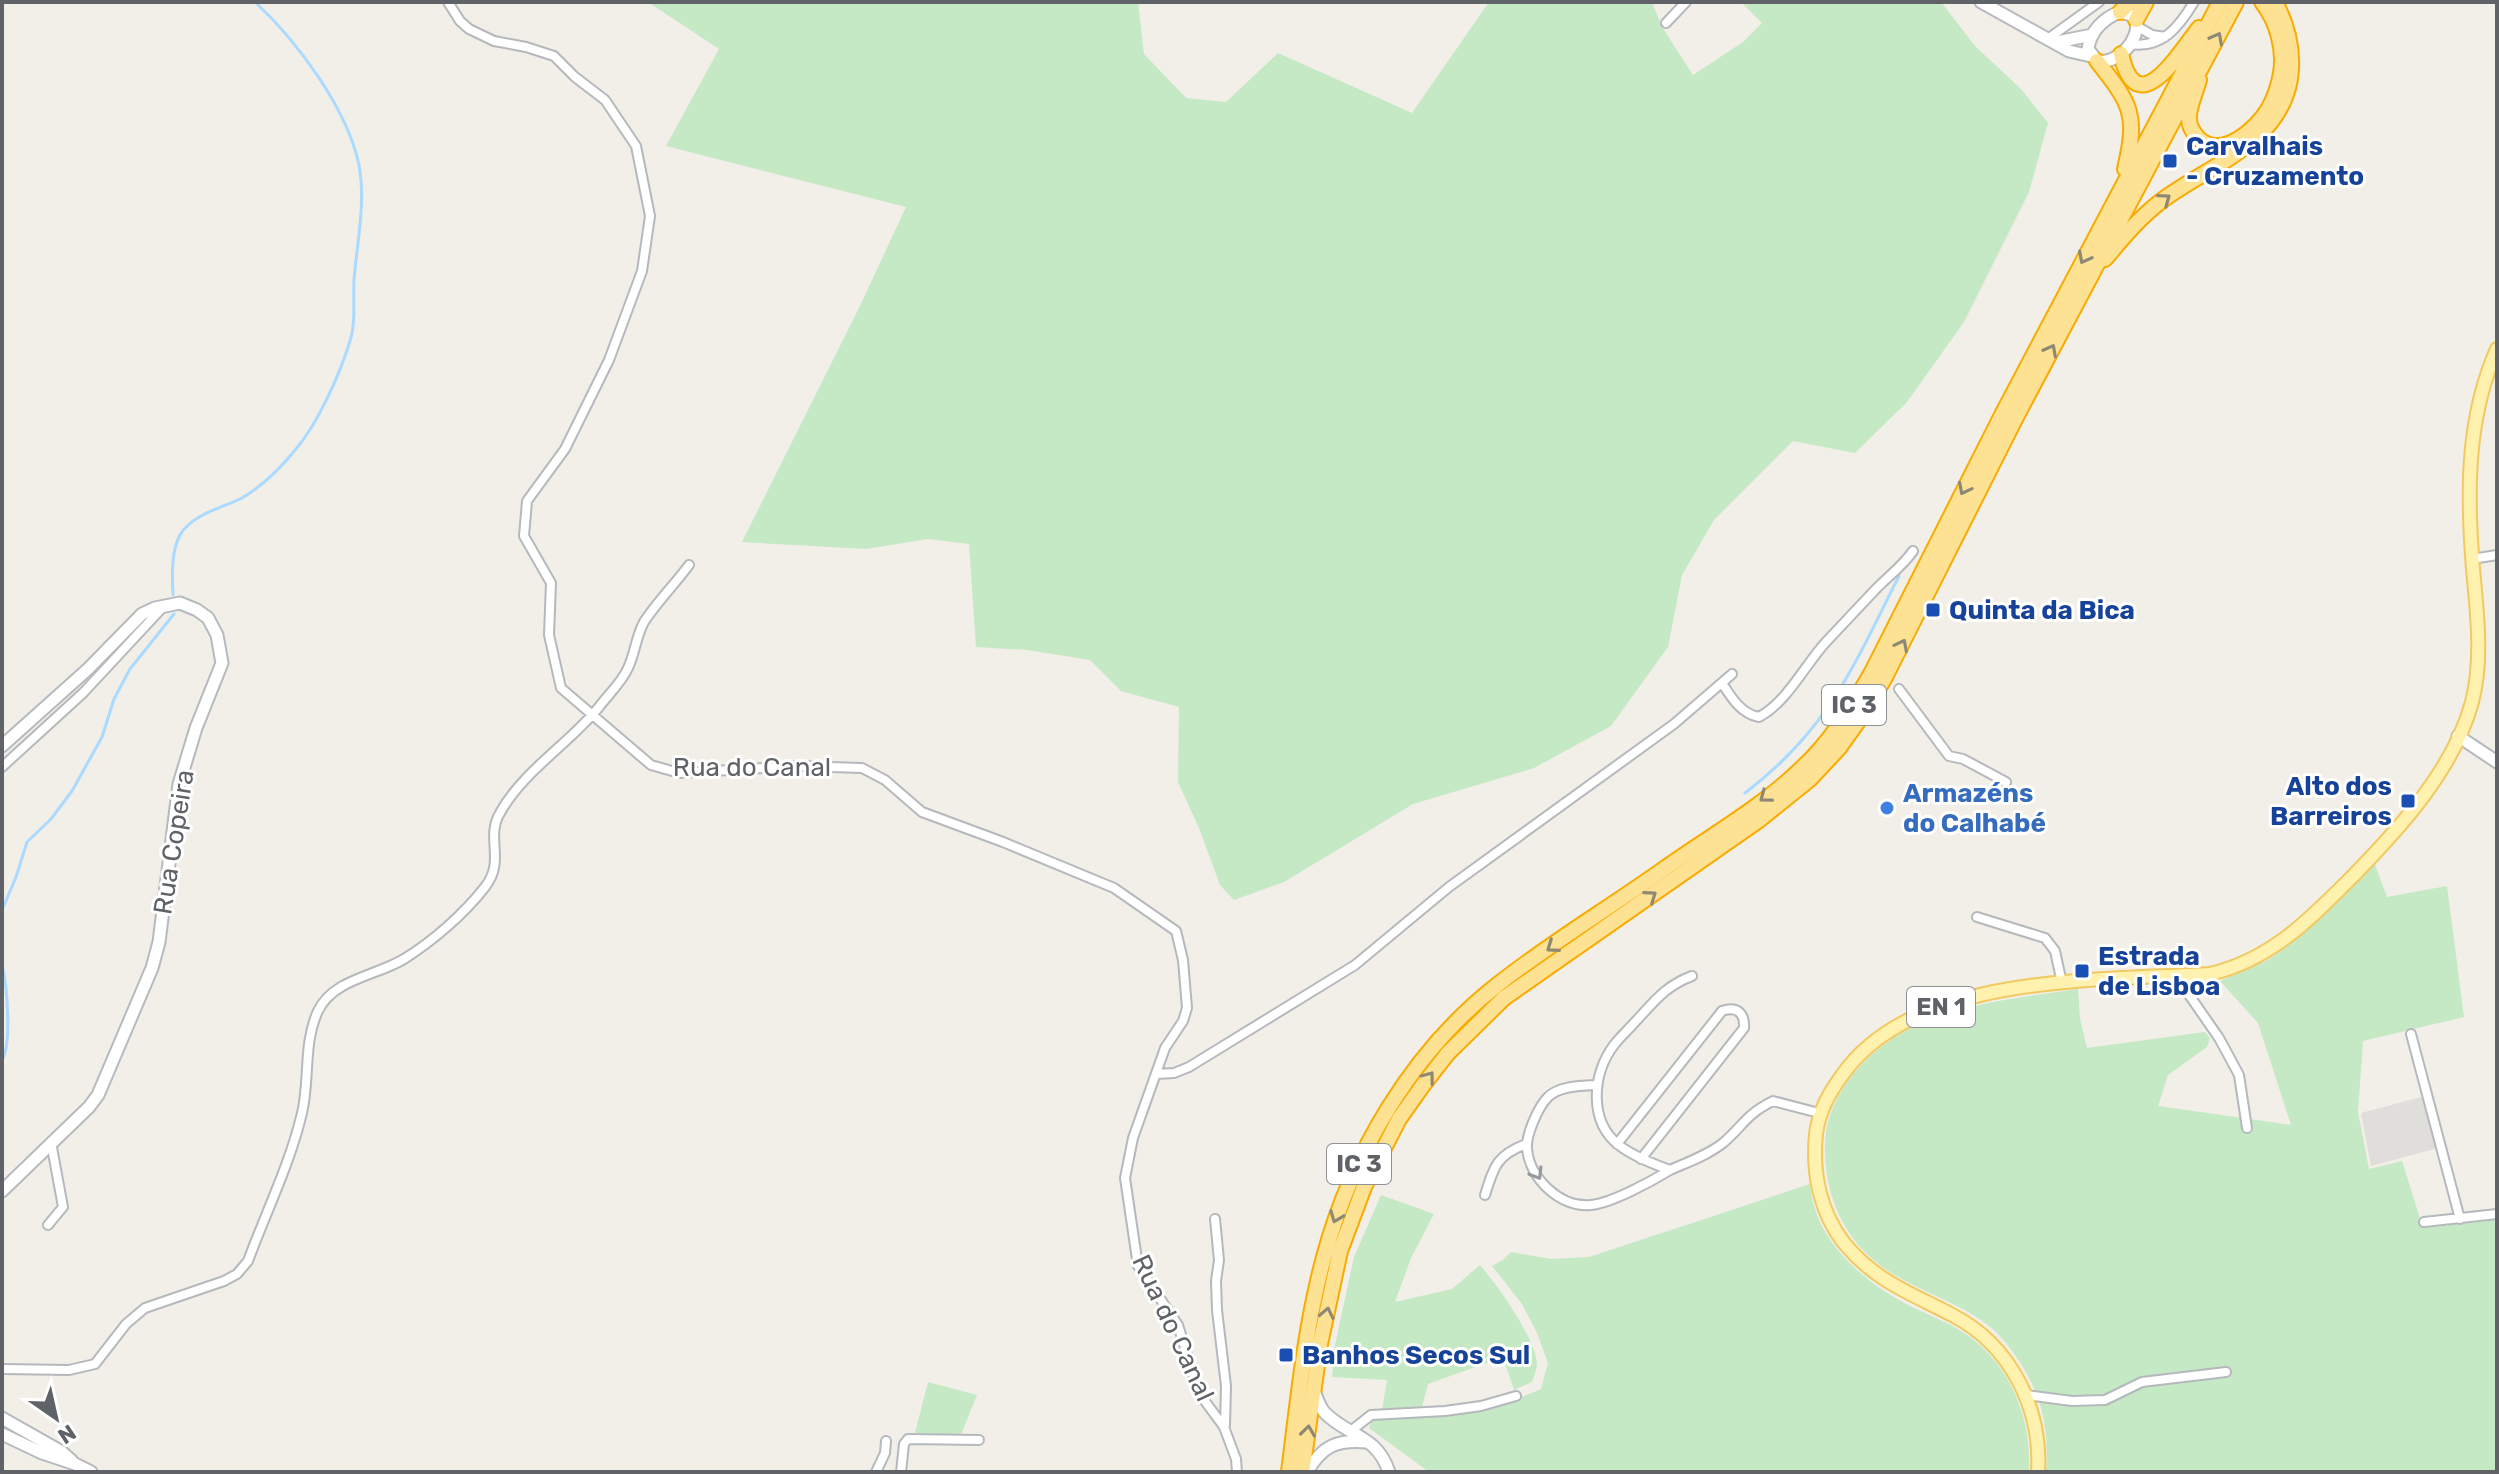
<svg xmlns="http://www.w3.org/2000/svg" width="2499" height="1474" font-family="Rubik,sans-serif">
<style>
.industrial{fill:#e0deda}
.green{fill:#c5e8c5}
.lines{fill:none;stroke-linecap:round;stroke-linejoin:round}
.stream{stroke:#aadaff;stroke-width:3}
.street-casing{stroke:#b5b8bc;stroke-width:12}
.secondary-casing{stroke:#b6babf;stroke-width:15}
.primary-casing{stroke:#f2c960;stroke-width:16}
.highway-casing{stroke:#f9ab00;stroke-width:18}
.street{stroke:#fff;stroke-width:8}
.secondary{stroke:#fff;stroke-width:11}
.primary{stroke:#fff2af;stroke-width:12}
.highway{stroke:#fde293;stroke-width:14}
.oneway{stroke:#8e8975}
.oneway2{stroke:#979a9d}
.transit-dot{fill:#1a4fb4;stroke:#fff;stroke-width:3}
.shop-dot{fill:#3f7fe0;stroke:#fff;stroke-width:3}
.labels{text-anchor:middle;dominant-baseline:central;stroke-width:6;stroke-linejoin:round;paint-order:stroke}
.shield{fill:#fff;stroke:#8f9295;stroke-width:2}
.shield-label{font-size:24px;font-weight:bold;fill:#5f6368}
.transit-label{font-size:26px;font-weight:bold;fill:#164399;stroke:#fff;text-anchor:start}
.street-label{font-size:26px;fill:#5f6368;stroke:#fff}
.shop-label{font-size:26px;font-weight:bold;fill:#366cbe;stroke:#fff;text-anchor:start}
</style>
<rect width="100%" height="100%" fill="#f1efe8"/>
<path class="industrial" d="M2421 1097 2425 1100 2438 1148 2371 1166 2361 1113Z"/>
<path class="green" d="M648 2H1138L1144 54 1186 98 1226 102 1278 53 1412 113 1489 2H1652L1662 27 1693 75 1743 42 1762 23 1741 2H1941L1975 46 2021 89 2048 123 2029 192 1964 322 1907 402 1855 453 1793 441 1714 520 1682 575 1668 647 1611 726 1534 768 1413 804 1284 882 1234 900 1220 885 1199 828 1178 782 1179 707 1121 691 1090 660 1027 650 976 647 969 544 928 539 866 549 742 542 859 308 906 207 666 146 719 49Z
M2374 862 2387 897 2447 886 2464 1017 2363 1041 2358 1112 2369 1169 2402 1161 2423 1228 2497 1220V1472H2046C2050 1419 2038 1384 2006 1343 1973 1301 1908 1293 1869 1256 1840 1229 1826 1192 1825 1153 1824 1124 1832 1103 1849 1080 1901 1008 1996 1001 2078 989L2080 1019 2087 1048 2205 1032 2210 1038 2207 1047 2168 1075 2158 1106 2291 1125 2258 1023 2220 981 2268 960 2295 941Z
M1810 1184C1814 1240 1863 1282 1910 1306 1931 1316 1952 1324 1970 1337 2012 1368 2032 1421 2029 1472H1429L1369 1428 1372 1418C1431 1416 1486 1414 1541 1389L1548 1363 1537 1333 1522 1304 1492 1266 1503 1260 1511 1252 1551 1259 1589 1257Z
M1381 1195 1434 1214 1411 1258 1395 1302 1452 1289 1480 1265C1498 1286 1534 1336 1537 1363 1537 1369 1534 1376 1532 1382L1514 1390 1503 1357 1428 1384 1422 1407 1382 1410 1387 1380 1332 1377 1335 1345 1354 1257Z
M928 1382 977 1395 960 1437 915 1433Z"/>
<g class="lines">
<path class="stream" d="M173 595C172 577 171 551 180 535 192 514 222 508 242 498 264 485 280 469 296 449 318 423 340 374 350 341 356 323 353 299 354 280 357 242 366 203 359 165 347 108 297 41 255 2
M1745 793C1829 729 1853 667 1899 576
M2 910 16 877 27 842 51 819 72 791 102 737 114 699 130 669 174 614
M2 965C7 984 12 1044 2 1060"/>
<g class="street-casing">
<path id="street" d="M448 2 460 21 469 29 494 41 526 47 554 56 575 77 605 100 636 146 650 216 642 271 609 360 565 449 527 501 524 536 551 583 549 635 561 688 651 765 679 773 798 766 862 768 885 780 922 812 1003 842 1114 888 1176 931 1183 960 1187 1008 1183 1021 1165 1048 1133 1138 1125 1178 1138 1266 1178 1325 1199 1393 1224 1427 1236 1459 1237 1472
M1666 23 1686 2
M2138 27 2152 35 2165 37
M2049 38 2099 2
M2130 44C2162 49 2179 27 2194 2
M2472 559 2497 555
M1722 683C1731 697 1741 714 1759 717 1788 701 1804 666 1826 642 1842 625 1858 608 1874 591 1887 577 1902 567 1913 551
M1899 689 1949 756 1963 759 2006 782
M2 767 83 693 163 607
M1977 917 2045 938 2055 951 2062 983
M1692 976C1665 986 1654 1002 1635 1022 1628 1030 1620 1037 1614 1045 1592 1074 1588 1122 1620 1146 1635 1157 1653 1164 1670 1170 1688 1162 1708 1155 1723 1143 1744 1125 1745 1115 1773 1101L1819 1113
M2176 976 2219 1038 2239 1075 2247 1128
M2411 1034 2460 1219
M1156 1074 1174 1073 1189 1067 1355 965 1449 887 1674 724 1732 674
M1595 1085C1580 1086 1559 1086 1548 1097 1538 1107 1526 1135 1527 1148 1529 1178 1560 1208 1591 1205 1612 1203 1652 1181 1670 1170
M1617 1144 1722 1011C1737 1006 1745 1013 1744 1028L1641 1159
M1485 1195C1494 1166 1497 1155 1526 1144
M1215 1219 1219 1260 1216 1281 1217 1310 1226 1386 1225 1425
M2424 1222 2497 1214
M48 1225 63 1207 51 1142
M2 1369 69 1370 95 1364 126 1324 145 1308 224 1281 237 1274 248 1261C266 1212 290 1164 302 1113 310 1080 303 1043 318 1011 333 979 376 976 404 959 433 941 464 914 485 887 506 860 485 838 500 813 523 771 569 744 599 707 608 695 622 682 628 668 635 654 636 636 644 622 657 602 675 584 689 565
M2026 1395 2072 1401 2105 1400 2142 1382 2226 1372
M1352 1430 1371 1415 1445 1411 1481 1406 1516 1396
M876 1472 885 1453 886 1441
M901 1472 904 1444 908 1439 979 1440"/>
</g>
<g class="secondary-casing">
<path id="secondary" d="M1981 2 2069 51 2091 56
M2120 12 2131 15 2136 20C2141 40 2117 65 2097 61L2088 49C2090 31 2104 18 2120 12Z
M2057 42 2092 35
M2458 736 2497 762
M2 746 88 669 142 614 155 608 180 603 197 610 208 618 217 635 222 663 196 728 179 784 159 942 152 968 98 1095 89 1107 2 1191
M1314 1391C1317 1398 1320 1408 1325 1413 1349 1437 1377 1435 1389 1472
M2 1418 62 1452 72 1461
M2 1434 42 1453 75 1464 91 1472
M1307 1472C1322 1446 1337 1439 1367 1442"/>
</g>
<g class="primary-casing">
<path id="primary" d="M2038 1472C2042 1409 2011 1346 1954 1316 1911 1293 1876 1282 1844 1243 1820 1212 1812 1173 1816 1134 1819 1111 1829 1093 1843 1074 1915 973 2098 981 2210 974 2271 960 2310 919 2353 876 2400 828 2454 769 2472 702 2483 660 2477 612 2473 569 2467 495 2466 419 2497 349"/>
</g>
<g class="highway-casing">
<path id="highway" d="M2120 12 2131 2
M2136 20 2146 2
M2121 54C2137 125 2179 53 2199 28
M2097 61C2131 104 2138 114 2125 169
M2199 80C2196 91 2189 107 2189 116 2188 124 2193 133 2198 138 2221 161 2257 129 2269 108 2275 97 2279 85 2281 73 2285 49 2277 21 2262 2
M2105 259C2122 239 2139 218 2160 202 2207 166 2279 145 2290 79 2294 51 2288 26 2275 2
M1289 1472C1298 1401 1305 1327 1324 1257 1352 1154 1411 1053 1496 986 1549 944 1609 908 1664 869 1709 837 1762 807 1801 769 1831 742 1852 707 1872 672L2003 413 2220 2
M1302 1472 1320 1344 1340 1251 1364 1187 1399 1119 1423 1085 1448 1053 1504 998 1759 820 1810 779 1839 748 1864 713 1884 679 2015 419 2236 2"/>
</g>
<use href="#street" class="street"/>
<use href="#secondary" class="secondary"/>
<use href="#primary" class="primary"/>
<use href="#highway" class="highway"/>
</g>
<defs><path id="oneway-chevron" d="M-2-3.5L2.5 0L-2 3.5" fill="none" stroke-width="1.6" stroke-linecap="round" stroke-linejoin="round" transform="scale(2)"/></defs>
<g class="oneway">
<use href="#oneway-chevron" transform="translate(2217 38) rotate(-62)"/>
<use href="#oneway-chevron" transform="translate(2165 199) rotate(-36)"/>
<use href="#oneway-chevron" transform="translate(2084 258) rotate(118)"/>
<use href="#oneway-chevron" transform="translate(2051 350) rotate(-62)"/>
<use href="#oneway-chevron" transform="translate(1964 489) rotate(117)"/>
<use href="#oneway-chevron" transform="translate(1902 645) rotate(-63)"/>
<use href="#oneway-chevron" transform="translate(1765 797) rotate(143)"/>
<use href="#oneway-chevron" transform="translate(1651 896) rotate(-35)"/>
<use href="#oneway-chevron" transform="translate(1552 947) rotate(145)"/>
<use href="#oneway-chevron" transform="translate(1429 1077) rotate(-53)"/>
<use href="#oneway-chevron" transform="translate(1336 1217) rotate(111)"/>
<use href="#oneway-chevron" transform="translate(1327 1313) rotate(-78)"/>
<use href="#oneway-chevron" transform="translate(1308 1431) rotate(-82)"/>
</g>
<use class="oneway2" href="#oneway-chevron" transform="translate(1537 1174) rotate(59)"/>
<g class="transit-dot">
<rect x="2162" y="153" width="16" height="16" rx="4"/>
<rect x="1925" y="602" width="16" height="16" rx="4"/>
<rect x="2400" y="793" width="16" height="16" rx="4"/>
<rect x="2074" y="963" width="16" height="16" rx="4"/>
<rect x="1278" y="1347" width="16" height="16" rx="4"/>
</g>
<circle class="shop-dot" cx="1887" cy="808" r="8"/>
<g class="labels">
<g class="shield">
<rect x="1822" y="685" width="64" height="40" rx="6"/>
<rect x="1907" y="987" width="68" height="40" rx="6"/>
<rect x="1327" y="1144" width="64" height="40" rx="6"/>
</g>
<g class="shield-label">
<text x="1854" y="705">IC 3</text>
<text x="1941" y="1007">EN 1</text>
<text x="1359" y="1164">IC 3</text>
</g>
<g class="transit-label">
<text x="2186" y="146">Carvalhais<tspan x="2186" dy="30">- Cruzamento</tspan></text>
<text x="1949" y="610">Quinta da Bica</text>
<text x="2392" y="786" text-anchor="end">Alto dos<tspan x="2392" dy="30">Barreiros</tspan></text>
<text x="2098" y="956">Estrada<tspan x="2098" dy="30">de Lisboa</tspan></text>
<text x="1302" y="1355">Banhos Secos Sul</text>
</g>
<g class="street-label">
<text x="752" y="767">Rua do Canal</text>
<text transform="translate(174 842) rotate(-81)">Rua Copeira</text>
<text transform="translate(1173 1328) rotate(65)">Rua do Canal</text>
</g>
<g class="shop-label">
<text x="1903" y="793">Armazéns<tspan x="1903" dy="30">do Calhabé</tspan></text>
</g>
</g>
<rect width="2499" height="1474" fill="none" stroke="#5f6368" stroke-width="8"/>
<g transform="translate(56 1418) rotate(146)" stroke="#ffffff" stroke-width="6" paint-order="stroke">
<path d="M0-6L14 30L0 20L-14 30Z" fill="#5f6368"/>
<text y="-12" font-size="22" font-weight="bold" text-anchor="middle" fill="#5f6368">N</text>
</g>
</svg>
